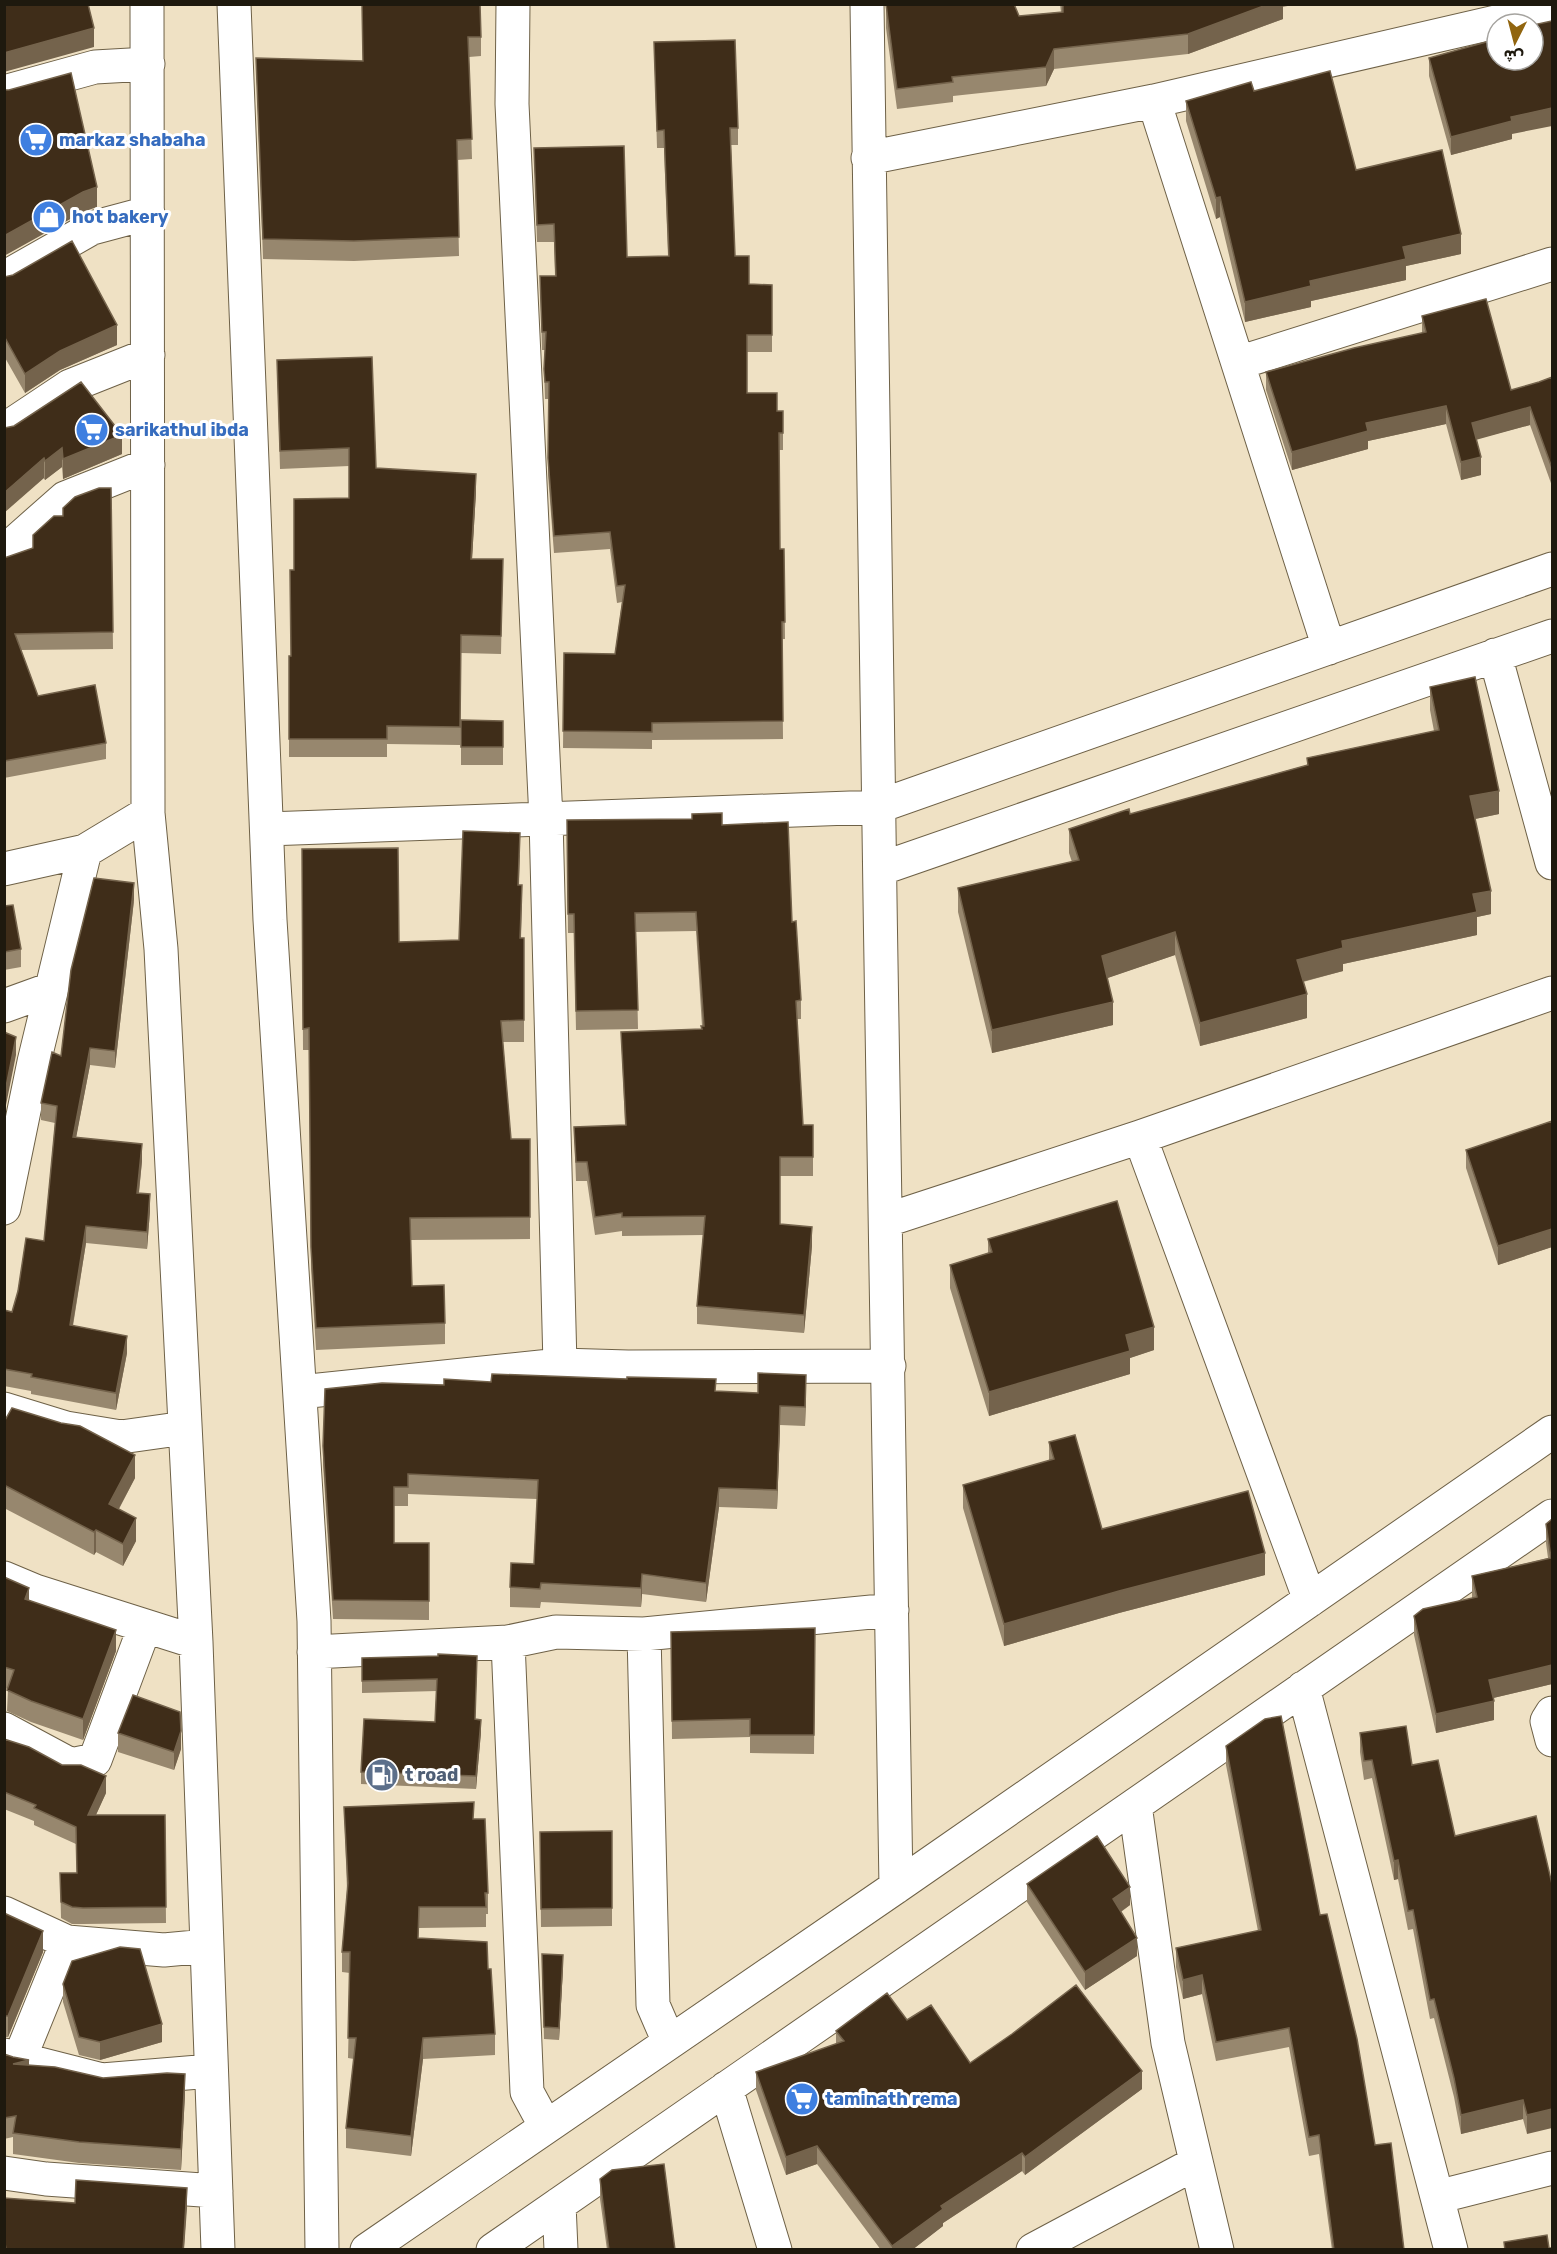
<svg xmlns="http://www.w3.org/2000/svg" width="1557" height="2254" font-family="Rubik,'Noto Naskh Arabic',sans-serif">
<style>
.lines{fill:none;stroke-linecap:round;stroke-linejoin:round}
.minor-casing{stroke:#6e6147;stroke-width:35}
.minor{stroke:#fff;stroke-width:33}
.wall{fill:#97876e}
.shaded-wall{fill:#74634c}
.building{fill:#3f2d19;stroke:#74634c;stroke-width:1.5}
.labels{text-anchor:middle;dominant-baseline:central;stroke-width:6;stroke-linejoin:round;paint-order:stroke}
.shop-label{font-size:18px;font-weight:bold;fill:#366cbe;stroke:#fff;text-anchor:start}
.service-label{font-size:18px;font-weight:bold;fill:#4e5e75;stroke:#fff;text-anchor:start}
</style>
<rect width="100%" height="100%" fill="#efe1c4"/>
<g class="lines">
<g class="minor-casing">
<path id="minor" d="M147 4 148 813 161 949 196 1642 218 2250
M234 4 270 920 314 1621 322 2250
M513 4 512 104 546 819 560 1365
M867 4C873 632 888 1259 896 1887
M4 92 95 67 148 64
M1154 101 1329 648
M868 158 1154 101 1552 9
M4 278 92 228 148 213
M1238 363 1552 264
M4 430 70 386 148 355
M4 552 65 498 148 465
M1495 655 1552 863
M267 829 877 807 1552 569
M4 869 85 851 148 813
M880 869 1552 636
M4 1006 51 989
M1140 1137 1310 1600
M4 1208 34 1062 85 851
M887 1220 1140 1137 1552 993
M300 1392 560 1365 628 1367 889 1366
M4 1409 66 1428 121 1437 185 1428
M4 1578 35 1591 196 1642
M644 1634 653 2005 669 2042
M508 1642 527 2092 546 2127
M314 1652 508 1642 556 1632 644 1634 892 1610
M1303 1688 1451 2250
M1552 1713 1547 1721 1552 1740
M4 1729 71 1765 95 1760 145 1626
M1135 1805 1168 2043 1217 2250
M4 1913 67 1942 164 1950 207 1946
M4 2055 102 2080 211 2071
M19 2060 67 1942
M726 2088 775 2250
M4 2173 46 2179 216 2191
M1437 2197 1552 2168
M559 2204 561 2250
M367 2250 896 1887 1552 1432
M493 2250 1552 1516
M1033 2250 1196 2163"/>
</g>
<use href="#minor" class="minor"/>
</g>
<path class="wall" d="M362 4 481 37V56L469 57 472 159 457 160 459 256 354 261 263 259 256 58 363 61Z
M886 4 1019 16 1061 12 1060 4H1297L1283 7V19L1188 54 1054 69 1046 86 953 96V102L897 109 886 28Z
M1496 34 1512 139 1451 155 1429 76V58L1496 39Z
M654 42 738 128V145H731L735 256 749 284 772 285V352H747V393L777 411H783V450H779L780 549H784L785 639H782L783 739 652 740V749L563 748 564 653 615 654 622 602 617 603 610 549 554 553 548 475 549 399H545L544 369 545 350H542L540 276H555L554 242H537L534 148 627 257 668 256 664 148H657Z
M1254 91 1356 170 1461 254 1406 266V280L1311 301V307L1245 322 1220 217 1216 219 1186 121V101Z
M4 277 117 345 60 370 25 393 4 356Z
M1422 316 1511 390 1539 382 1552 377V486L1530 425 1476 439 1481 475 1461 480 1446 424 1368 441V449L1292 470 1266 390V372L1422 333Z
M277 360 376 468 476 492 472 559H503L501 654 461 653 460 745 387 744V757H289V656H291L294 570 349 498V466L280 469Z
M4 428 122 454 63 479 62 467 45 480Z
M111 488 113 649 21 650 38 696 106 743V759L4 778V558L33 548 63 516Z
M1430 687 1499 814 1475 819 1491 914 1477 917V935L1343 964V971L1303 982 1307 1018 1200 1046 1175 955 1107 978 1113 1025 992 1053 958 912V888L1072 862 1069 853V829L1130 814 1307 765V758L1434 731 1430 710Z
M503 721V765H461V747Z
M567 820 722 825 792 922 801 1000V1019H797L803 1125H813V1176H780V1224L812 1246 804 1333 697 1324V1306L703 1235 622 1236V1231L595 1235 587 1181H576L574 1127 625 1125 621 1032 701 1029 702 1026 696 931 636 932 638 1029 576 1030 574 933H568Z
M302 849 399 942 459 940 520 854 519 885 522 906 521 938H524V1042H503L511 1139H530V1239L410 1240 412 1286 445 1323V1344L316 1350 311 1269 309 1050H303Z
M134 900 115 1068 90 1065 76 1137 142 1161 139 1193 150 1211 147 1249 86 1243 73 1326 127 1353 116 1410 31 1394V1391L4 1386V1310L12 1312 44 1241 55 1123 41 1120V1103L61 1056Z
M4 906 21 949V967L4 970Z
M1552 1121V1247L1498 1265 1466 1168V1150Z
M988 1239 1154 1350 1130 1358V1374L989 1416 950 1288V1265L988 1253Z
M444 1385 806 1394 805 1426 780 1425 777 1509 719 1507 706 1602 642 1594 641 1607 541 1602 540 1608 510 1607V1587L534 1564 537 1499 408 1494V1506H394V1543H429V1620L333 1619 323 1465V1446Z
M4 1422 135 1478 119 1509 136 1541 123 1566 96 1552 94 1555 4 1508Z
M1049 1442 1102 1529 1265 1575 1119 1613 1004 1646 963 1508V1485L1049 1461Z
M1552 1519V1684L1493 1698 1494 1720 1436 1733 1414 1635V1616L1472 1598V1576L1548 1558 1546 1543V1524Z
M4 1577 29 1600 116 1651 83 1740 31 1722 7 1711 8 1689 4 1688Z
M815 1628 814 1754 750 1753V1737L672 1739 671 1632Z
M362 1658 477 1668 475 1719 481 1732 476 1789 361 1784V1772L435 1722 437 1691 362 1693Z
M118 1733 181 1749 174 1770 118 1752Z
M1360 1733 1412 1765 1455 1836 1536 1816 1527 2134 1523 2119 1461 2134 1454 2097 1434 2018 1430 2019 1413 1929 1408 1930 1398 1879 1394 1880 1372 1778 1364 1780 1360 1752Z
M4 1739 106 1793 96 1815H165L166 1923 83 1924H72L61 1918 60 1873H77L76 1844 34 1825V1821L4 1809Z
M1226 1746 1320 1915 1375 2145 1404 2250H1332L1319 2154 1309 2156 1289 2047 1216 2061 1202 1994 1183 1999 1176 1967V1948L1258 1931 1226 1765Z
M344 1807 474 1819 488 1893V1914H486V1927L419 1928 418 1938 488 1969 495 2034V2055L423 2059 411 2156 346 2148V2128L354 2059 348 2058 350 1973 342 1972V1952L347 1890Z
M612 1831V1926L541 1927 540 1832Z
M1027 1884 1130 1905 1121 1912 1137 1956 1085 1990 1027 1902Z
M4 1913 43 1952 8 2037H4Z
M542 1954 563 1967 559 2040 544 2039Z
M63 1984 162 2042 100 2060 79 2055 63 2002Z
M907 2020 970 2063 1142 2089 1025 2175 1022 2171 943 2223V2226L912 2250H881L817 2164 786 2175 756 2090V2072L836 2044V2031Z
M4 2054 29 2065 103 2078 185 2094 181 2170 79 2163 13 2154V2137L4 2139Z
M600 2179 675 2250H607L600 2199Z"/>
<path class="shaded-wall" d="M1269 4H1283V19L1188 54V34Z
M94 28V47L4 72V53Z
M1054 49V69L1046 86V67Z
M1552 108V126L1512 134V139L1451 155V137L1511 117Z
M97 187V207L83 212 4 256V236L83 192Z
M1220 197V217L1216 219V198Z
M1461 234V254L1406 266V280L1311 301V307L1245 322V302L1310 281 1403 247Z
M117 325V345L60 370 25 393V374L60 351Z
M1446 406V424L1368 441V449L1292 470V452L1366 423Z
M1530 407V425L1472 441V423Z
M122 435V454L63 479V459Z
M62 448V467L45 480V461Z
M1481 457V475L1461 480V462Z
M44 458V478L4 513V493Z
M476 474V492L471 577V559Z
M1499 791V814L1470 820V796Z
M134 883V900L115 1068V1051Z
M1491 891V914L1477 917V935L1343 964V971L1297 983V960L1342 941 1473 894Z
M1175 932V955L1102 980V956Z
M1307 994V1018L1200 1046V1023Z
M1113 1002V1025L992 1053V1030Z
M16 1037V1055L4 1115V1097Z
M90 1048V1065L73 1154V1137Z
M142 1144V1161L137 1210V1193Z
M150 1194V1211L147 1249V1232Z
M86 1226V1243L70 1342V1325Z
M812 1227V1246L804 1333V1315Z
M1552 1229V1247L1498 1265V1246Z
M1154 1327V1350L1130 1358V1374L989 1416V1392L1126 1335Z
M127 1336V1353L116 1410V1393Z
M806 1375V1394L805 1426V1407Z
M780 1406V1425L777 1509V1490Z
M135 1455V1478L109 1527V1504Z
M719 1488V1507L706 1602V1583Z
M136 1518V1541L123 1566V1544Z
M96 1530V1552L94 1555V1532Z
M1265 1553V1575L1119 1613 1004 1646V1624L1119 1591Z
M642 1574V1594L641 1607V1588Z
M29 1588V1609L25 1599Z
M116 1630V1651L83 1740V1719Z
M1552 1665V1684L1489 1699V1680Z
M1494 1701V1720L1436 1733V1714Z
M481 1720V1732L476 1789V1776Z
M181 1731V1749L174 1770V1752Z
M106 1776V1793L88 1832V1815Z
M1398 1860V1879L1394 1880V1861Z
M1130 1887V1905L1113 1917V1899Z
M43 1931V1952L8 2037V2016Z
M1137 1938V1956L1085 1990V1972Z
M563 1955V1967L559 2040V2028Z
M1202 1975V1994L1183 1999V1980Z
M162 2024V2042L100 2060V2042Z
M423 2038V2059L411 2156V2136Z
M29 2060V2081L13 2064Z
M1142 2071V2089L1025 2175V2157Z
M185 2074V2094L181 2170V2149Z
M1523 2100V2119L1461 2134V2115Z
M1552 2109V2128L1527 2134V2115Z
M817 2146V2164L786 2175V2157Z
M1022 2153V2171L943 2223V2226L912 2250H892V2246L941 2206Z
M187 2188V2208L184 2250H183Z"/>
<path class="building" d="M4 4H88L94 28 4 53Z
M362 4H480L481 37H468L472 139 457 140 459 237 354 241 263 239 256 58 363 61Z
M886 4H1014L1019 16 1063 12V4H1269L1188 34 1054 49 1046 67 952 77 953 82 897 89Z
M1552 21V108L1511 117 1512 121 1451 137 1429 58 1497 39 1496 34 1497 33V60H1533V25Z
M735 40 738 128H730L735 256H749V284L772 285V335H747V393H777V411H783V433H779L780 549H784L785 622H782L783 721 652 723V732L563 731 564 653 615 654 625 585 617 586 610 532 554 536 548 458 549 382H545L544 369 546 332H542L540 276H556L554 224 537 225 534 148 624 146 627 257 669 256 664 130 657 131 654 42Z
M1330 71 1356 170 1442 150 1461 234 1403 247 1406 259 1310 281 1311 286 1245 302 1220 197 1216 198 1186 101 1251 82 1254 91Z
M71 73 97 187 83 192 4 236V90H9Z
M72 241 117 325 60 351 25 374 4 336V277L13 275Z
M1486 299 1511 390 1539 382 1552 377V468L1530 407 1472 423 1481 457 1461 462 1446 406 1366 423 1368 431 1292 452 1266 372 1354 348 1426 332 1422 316Z
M372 357 376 468 476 474 471 559H503L501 636 461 635 460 727 387 726V739H289V656H291L290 570H294V499L349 498V448L280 451 277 360Z
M81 382 122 435 63 459 62 448 45 461 44 458 4 493V428L14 426Z
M99 488H111L113 632 15 634 38 696 95 685 106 743 4 761V558L33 548V535L54 516H63V508L75 497Z
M1475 677 1499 791 1470 796 1491 891 1473 894 1477 912 1342 941 1343 948 1297 960 1307 994 1200 1023 1175 932 1102 956 1113 1002 992 1030 958 888 1079 860 1069 829 1129 809 1130 814 1308 765 1307 758 1439 730 1430 687Z
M461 720 503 721V747H461Z
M722 813V825L788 822 792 922 796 921 801 1000 796 1001 803 1125H813V1157H780V1224L812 1227 804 1315 697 1306 705 1216 622 1217V1213L595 1217 587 1162H576L574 1127 626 1125 621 1032 702 1029 701 1026H704L696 912 635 913 638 1010 576 1011 574 914H568L567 820 692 819V814Z
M463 831 520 833 518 885H522L520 938H524V1020L501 1021 511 1139H530V1217L410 1218 412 1286 444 1285 445 1323 316 1328 311 1247 309 1028 303 1029 302 849 398 848 399 942 459 940Z
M94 878 134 883 115 1051 90 1048 73 1137 142 1144 137 1193 150 1194 147 1232 86 1226 70 1325 127 1336 116 1393 31 1377 32 1374 4 1369V1310L12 1312 18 1291 26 1238 44 1241 57 1106 41 1103 52 1052 61 1056 71 970Z
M13 905 21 949 4 952V906Z
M4 1032 16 1037 4 1097Z
M1552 1121V1229L1498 1246 1466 1150Z
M1117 1201 1154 1327 1126 1335 1130 1351 989 1392 950 1265 992 1252 988 1239Z
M758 1373 806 1375 805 1407 780 1406 777 1490 719 1488 706 1583 642 1574 641 1588 541 1583 540 1589 510 1587 511 1563 534 1564 538 1480 408 1474V1487H394V1543H429V1601L333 1600 323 1446 325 1389 382 1383 444 1385V1379L491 1382 492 1374 627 1379V1377L716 1379 715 1391 758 1393Z
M12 1408 61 1423 80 1426 135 1455 109 1504 136 1518 123 1544 96 1530 94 1532 4 1485V1422Z
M1075 1435 1102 1529 1248 1491 1265 1553 1119 1591 1004 1624 963 1485 1054 1459 1049 1442Z
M1552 1519V1665L1489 1680 1494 1701 1436 1714 1414 1616 1423 1609 1477 1597 1472 1576 1551 1558 1546 1524Z
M4 1577 29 1588 25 1599 116 1630 83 1719 31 1701 7 1690 14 1670 4 1667Z
M815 1628 814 1735H750V1719L672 1721 671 1632Z
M438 1654 477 1656 475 1719 481 1720 476 1776 361 1772 364 1719 435 1722 437 1679 362 1681V1658L438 1656Z
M133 1695 180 1712 181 1731 174 1752 118 1733Z
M1281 1716 1320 1915 1327 1914 1357 2039 1375 2145 1391 2143 1404 2250H1334L1319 2135 1309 2137 1289 2028 1216 2042 1202 1975 1183 1980 1176 1948 1261 1930 1226 1746 1265 1719Z
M1406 1726 1412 1765 1438 1760 1455 1836 1536 1816 1552 1884V2109L1527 2115 1523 2100 1461 2115 1454 2078 1434 1999 1430 2000 1413 1910 1408 1911 1398 1860 1394 1861 1372 1760 1364 1761 1360 1733Z
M4 1739 29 1747 62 1765H81L106 1776 88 1815H165L166 1907 83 1908 72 1907 61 1902 60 1873H77L76 1827 34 1808 36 1805 4 1792Z
M474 1802 473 1819H485L488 1893H485L486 1907H419L418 1938 487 1942 488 1969H491L495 2034 423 2038 411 2136 346 2128 356 2038H348L350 1952H342L348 1883 344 1807Z
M612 1831V1908L541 1909 540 1832Z
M1097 1836 1130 1887 1113 1899 1137 1938 1085 1972 1027 1884Z
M4 1913 43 1931 8 2016H4Z
M120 1947 140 1949 162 2024 100 2042 79 2037 63 1984 72 1961Z
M542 1954 563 1955 559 2028 544 2027Z
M1076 1985 1142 2071 1025 2157 1022 2153 941 2206 943 2209 892 2246 817 2146 786 2157 756 2072 844 2041 836 2031 887 1993 907 2020 931 2005 970 2063 1012 2034Z
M4 2054 13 2057 29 2060 13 2064 55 2067 103 2078 167 2073 185 2074 181 2149 79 2142 13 2133 16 2116 4 2118Z
M664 2164 675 2250H609L600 2179 612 2170Z
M76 2180 187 2188 183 2250H6L4 2235V2198L75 2203Z
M1547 2235 1549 2248H1552V2250H1505L1504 2242Z"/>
<defs>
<g id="supermarket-disc" transform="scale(1.725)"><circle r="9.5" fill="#3f7fe0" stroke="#fff"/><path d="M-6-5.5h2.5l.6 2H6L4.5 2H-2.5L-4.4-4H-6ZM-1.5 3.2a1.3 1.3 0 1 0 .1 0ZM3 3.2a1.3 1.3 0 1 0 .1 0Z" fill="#fff"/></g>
<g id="shop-disc" transform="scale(1.725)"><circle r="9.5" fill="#3f7fe0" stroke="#fff"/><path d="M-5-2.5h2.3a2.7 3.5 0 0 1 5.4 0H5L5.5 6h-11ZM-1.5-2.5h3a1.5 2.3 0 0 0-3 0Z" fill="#fff"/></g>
<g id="fuel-disc" transform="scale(1.725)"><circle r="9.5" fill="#5c6f8a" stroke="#fff"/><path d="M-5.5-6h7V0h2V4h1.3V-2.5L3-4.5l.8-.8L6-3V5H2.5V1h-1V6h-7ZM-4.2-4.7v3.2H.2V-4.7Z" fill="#fff"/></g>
</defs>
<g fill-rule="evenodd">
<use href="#supermarket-disc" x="36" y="140"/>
<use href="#shop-disc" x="49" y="217"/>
<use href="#supermarket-disc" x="92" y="430"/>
<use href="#fuel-disc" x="382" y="1775"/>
<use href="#supermarket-disc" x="802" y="2099"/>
</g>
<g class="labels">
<g class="shop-label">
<text x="59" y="140">markaz shabaha</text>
<text x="72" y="217">hot bakery</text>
<text x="115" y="430">sarikathul ibda</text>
<text x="825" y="2099">taminath rema</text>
</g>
<g class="service-label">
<text x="405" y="1775">t road</text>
</g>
</g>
<rect width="1557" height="2254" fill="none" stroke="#1e190e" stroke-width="12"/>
<g transform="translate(1515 42) rotate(186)"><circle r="28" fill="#ffffff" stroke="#a5a39f" stroke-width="1.5"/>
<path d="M0-4.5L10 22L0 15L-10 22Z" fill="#91650f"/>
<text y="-9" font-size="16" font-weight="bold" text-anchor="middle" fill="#1e190e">ش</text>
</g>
</svg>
